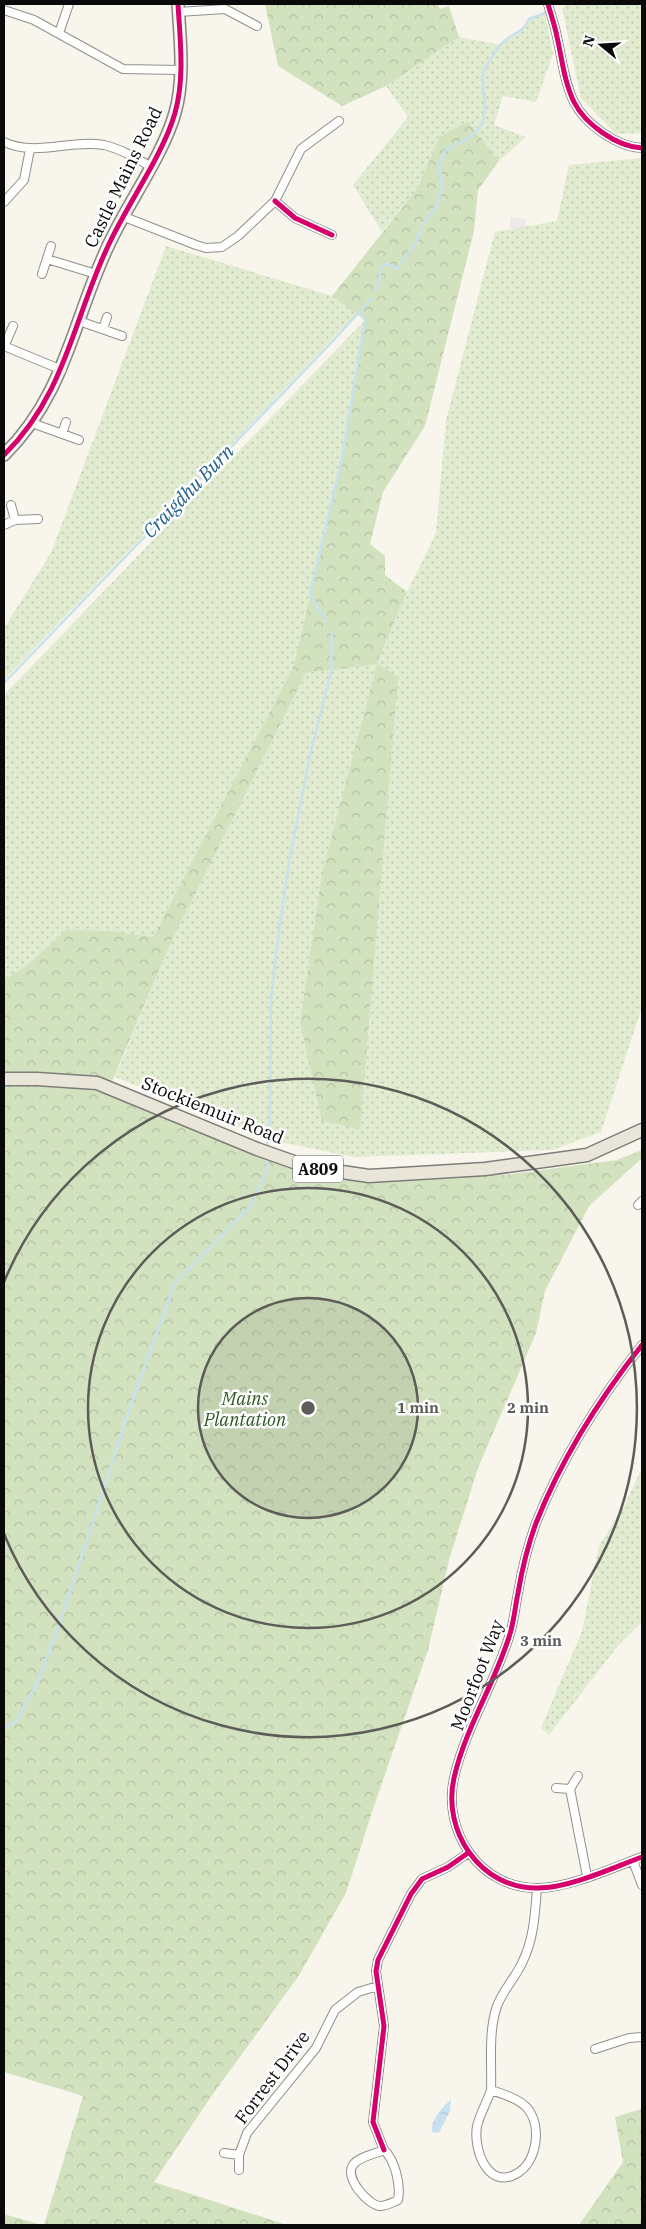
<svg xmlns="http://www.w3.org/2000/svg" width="646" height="2229" font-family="'IBM Plex Serif',serif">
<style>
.industrial{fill:#efe8ea}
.grass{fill:url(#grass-dots);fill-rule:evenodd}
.forest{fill:url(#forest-crowns)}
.water{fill:url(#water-ripples)}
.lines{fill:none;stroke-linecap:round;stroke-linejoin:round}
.stream{stroke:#c7e2ee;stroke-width:2.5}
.street-casing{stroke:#91908c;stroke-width:10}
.secondary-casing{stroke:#888683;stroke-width:14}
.primary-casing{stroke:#7e7d7a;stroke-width:15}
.street{stroke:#fefefc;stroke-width:8}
.secondary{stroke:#f3f1e8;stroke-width:11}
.primary{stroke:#e9e5d9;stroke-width:12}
.cycleway-casing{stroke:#fff;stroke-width:8}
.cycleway{stroke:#d6006c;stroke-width:5}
.ring{fill:none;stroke:#5d5c59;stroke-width:2.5}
.labels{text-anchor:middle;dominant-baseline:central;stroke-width:5;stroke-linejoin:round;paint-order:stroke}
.shield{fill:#fff;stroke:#545454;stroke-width:1}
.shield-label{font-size:16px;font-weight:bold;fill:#0a0a0a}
.street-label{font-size:18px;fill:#0a0a0a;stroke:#fff}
.park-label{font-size:18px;font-style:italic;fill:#2e5922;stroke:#fff}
.water-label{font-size:19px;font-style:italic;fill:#21608d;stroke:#fff}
.centre{fill:#5d5c59;stroke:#fff;stroke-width:2.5}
.ring-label{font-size:15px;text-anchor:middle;font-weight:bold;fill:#5d5c59;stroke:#fff;stroke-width:5;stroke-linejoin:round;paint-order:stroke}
</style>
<defs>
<pattern id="grass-dots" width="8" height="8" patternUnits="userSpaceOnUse" patternTransform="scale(1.25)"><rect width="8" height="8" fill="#e1ebcf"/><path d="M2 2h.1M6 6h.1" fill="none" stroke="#c0c8b0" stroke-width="1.8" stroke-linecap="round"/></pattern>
<pattern id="forest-crowns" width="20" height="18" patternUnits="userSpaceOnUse" patternTransform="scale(1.25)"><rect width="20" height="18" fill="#d2e2be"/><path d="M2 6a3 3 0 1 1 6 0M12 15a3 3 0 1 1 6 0" fill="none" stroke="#b3c1a2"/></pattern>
<pattern id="water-ripples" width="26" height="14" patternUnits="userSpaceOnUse" patternTransform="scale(1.25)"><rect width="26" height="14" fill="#c7e2ee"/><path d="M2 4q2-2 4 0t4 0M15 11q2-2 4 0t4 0" fill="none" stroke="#aac1cb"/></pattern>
</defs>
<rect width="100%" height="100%" fill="#f8f5ed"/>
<path class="industrial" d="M510 217 526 219 525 229 510 228Z"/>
<path class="grass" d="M566 4H642V133L616 134 581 98 562 8Z
M545 13 553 54 536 102 503 96 494 125 526 137 499 161 468 121 440 136 417 189 382 232 353 185 408 117 386 86 459 37 501 45 513 34 526 27 529 19Z
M642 158V1007L601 1132 552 1150 354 1157 271 1140 115 1077 172 940 306 673 377 663 407 592 436 533 446 420 495 232 557 221 569 165ZM377 664 300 1022 322 873Z
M166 246 332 296 357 314 4 680V628L51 553Z
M365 320 342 458 294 665 153 937 66 930 30 963 4 980V695Z
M642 1468V1622L617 1647 549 1735 541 1728 582 1631 599 1546 625 1504Z"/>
<path class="forest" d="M265 4H438L440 9 449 6 459 37 386 86 342 106 278 66Z
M468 121 499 161 478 190 474 231 425 426 383 492 370 544 385 556V575L407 592 377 663 398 677 360 1129 322 1121 300 1022 322 873 377 664 306 673 172 940 108 1091 303 1174 349 1179 504 1175 617 1160 642 1150V1158L589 1206 545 1291 536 1333 478 1468 449 1560 428 1650 372 1812 346 1893 298 1977 210 2098 154 2182 287 2225H44L83 2096 4 2072V980L30 963 66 930 110 931 153 937 294 665 342 458 365 320 332 296 417 189 440 136Z
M642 2109V2225H579L623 2162 615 2117Z
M4 2214 42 2225H4Z"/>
<path class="water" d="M451 2100 450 2111 439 2133 432 2132C430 2122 442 2106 451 2100Z"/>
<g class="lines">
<path class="stream" d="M377 290 381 269 386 263 396 269 416 243 423 224 438 204 442 185 439 165 445 151C474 134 489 133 484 93 483 86 481 77 484 70 486 66 498 47 501 44 510 34 524 33 529 19L545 13
M326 622 310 594 342 458 365 320 359 313
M4 683 333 341 372 298
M267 1146 270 1120 271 999 279 930 289 863 310 755 331 673 332 633
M4 1728 17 1721 39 1679 60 1622 135 1393 175 1283 251 1206 267 1169V1161"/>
<g class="street-casing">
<path id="street" d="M548 4C551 15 555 26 557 37 562 58 564 82 574 102 585 124 617 147 642 148
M4 10 34 20 123 69 180 70
M178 12 225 9 257 26
M59 33 69 4
M4 142C36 157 70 139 104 145 121 149 136 158 150 166
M275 201 295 218 332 235
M4 202 24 180 30 149
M122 216 196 245 206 248 222 247 238 236 275 201 301 149 339 121
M47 259 96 274
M42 274 51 246
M79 321 122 336
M103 329 107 317
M4 346 62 370
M4 347 13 326
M32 423 79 440
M62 434 66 422
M11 505 15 520
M4 525 15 520 38 519
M638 1205 642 1201
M642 1345C600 1398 561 1460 536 1523 528 1545 522 1569 518 1593 515 1607 514 1623 509 1637 494 1685 465 1729 454 1778 442 1831 480 1889 538 1888 569 1888 612 1868 642 1857
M578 1776 570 1789 587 1876
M556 1788 570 1789
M633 1861 642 1885
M595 2049 629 2038 642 2037
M491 2090C503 2094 520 2099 528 2109 542 2127 537 2163 516 2174 487 2190 473 2148 477 2126 480 2114 487 2102 491 2090Z
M491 2090C492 2063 488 2032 497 2006 503 1990 515 1978 522 1963 534 1939 535 1914 537 1888
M384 2150 373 2122 384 2026 376 1971 378 1960 411 1894 422 1879 448 1867 468 1853
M384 2150C395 2160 401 2185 398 2200 393 2202 387 2206 380 2206 368 2205 344 2178 353 2165 358 2157 375 2154 384 2150Z
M224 2153 239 2155
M239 2170V2155L247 2133 316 2048 335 2010 358 1992 378 1986"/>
</g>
<g class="secondary-casing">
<path id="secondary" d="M4 455C66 394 73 319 109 244 128 203 163 155 175 113 185 78 180 39 178 4"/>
</g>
<g class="primary-casing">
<path id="primary" d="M4 1079H37L97 1083 257 1149 308 1167 369 1176 485 1169 587 1155 642 1130"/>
</g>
<use href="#street" class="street"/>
<use href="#secondary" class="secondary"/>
<use href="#primary" class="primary"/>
<g class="cycleway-casing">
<path id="cycleway" d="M548 4C551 15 555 26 557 37 562 58 564 82 574 102 585 124 617 147 642 148
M275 201 295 218 332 235
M4 455C66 394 73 319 109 244 128 203 163 155 175 113 185 78 180 39 178 4
M642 1345C600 1398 561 1460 536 1523 528 1545 522 1569 518 1593 515 1607 514 1623 509 1637 494 1685 465 1729 454 1778 442 1831 480 1889 538 1888 569 1888 612 1868 642 1857
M384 2150 373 2122 384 2026 376 1971 378 1960 411 1894 422 1879 448 1867 468 1853"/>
</g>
<use href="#cycleway" class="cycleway"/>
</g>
<circle cx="308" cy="1408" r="110" fill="#5d5c59" fill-opacity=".12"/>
<g class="ring">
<circle cx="308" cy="1408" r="110"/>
<circle cx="308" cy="1408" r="220"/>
<path d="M4 1282A329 329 0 1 1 4 1534"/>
</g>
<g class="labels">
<rect class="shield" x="293" y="1155.5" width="50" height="27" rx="4"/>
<g class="shield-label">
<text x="318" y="1169">A809</text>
</g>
<g class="street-label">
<text transform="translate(123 177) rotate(-64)">Castle Mains Road</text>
<text transform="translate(213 1110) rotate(22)">Stockiemuir Road</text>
<text transform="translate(477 1675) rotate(-69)">Moorfoot Way</text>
<text transform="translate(272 2077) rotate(-53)">Forrest Drive</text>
</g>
<g class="park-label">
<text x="245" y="1398">Mains<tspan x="245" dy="21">Plantation</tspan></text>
</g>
<g class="water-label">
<text transform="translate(188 491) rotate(-46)">Craigdhu Burn</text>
</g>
</g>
<circle cx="308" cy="1408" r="8" class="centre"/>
<g class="ring-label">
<text x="418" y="1413">1 min</text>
<text x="528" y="1413">2 min</text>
<text x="541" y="1646">3 min</text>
</g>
<rect width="646" height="2229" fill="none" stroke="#0a0a0a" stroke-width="10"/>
<g transform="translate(601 45) rotate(288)" stroke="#ffffff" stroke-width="4" paint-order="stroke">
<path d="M0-4L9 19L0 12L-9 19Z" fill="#0a0a0a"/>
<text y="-8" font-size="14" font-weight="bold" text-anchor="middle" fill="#0a0a0a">N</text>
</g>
</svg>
